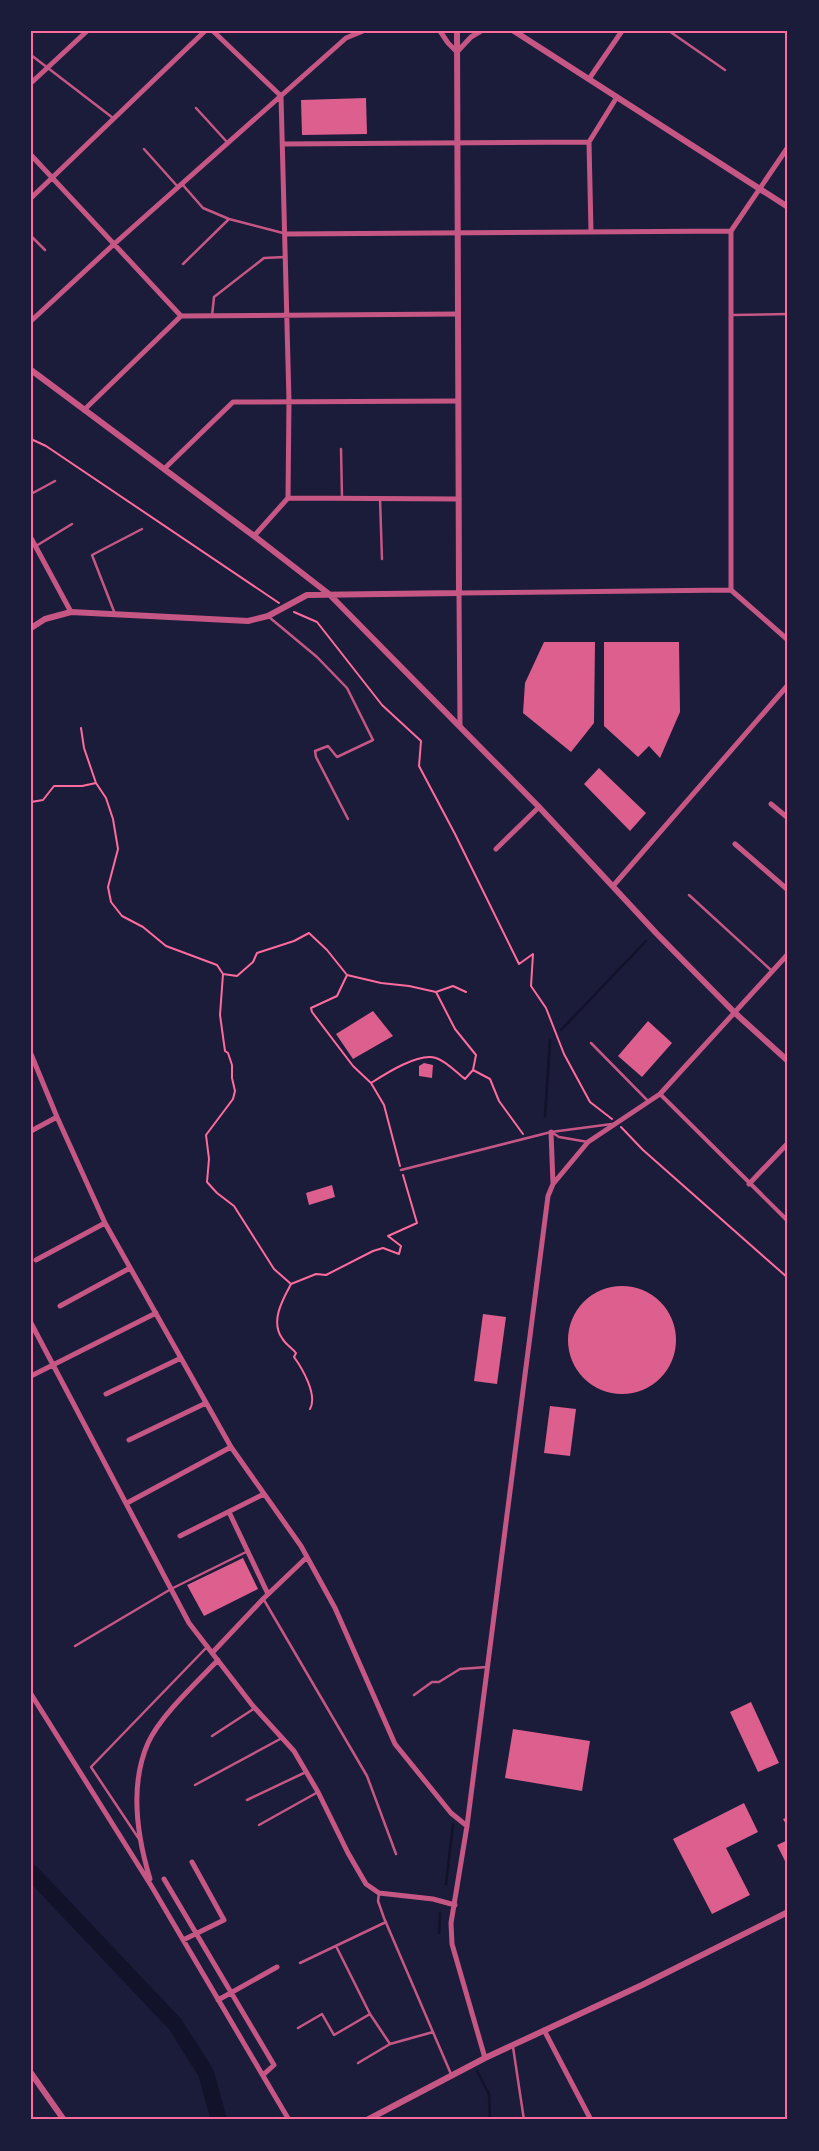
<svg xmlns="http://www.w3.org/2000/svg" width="819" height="2151" font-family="Arial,sans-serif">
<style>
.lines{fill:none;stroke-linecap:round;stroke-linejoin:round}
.stream{stroke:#12122b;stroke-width:2.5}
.river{stroke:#12122b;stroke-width:16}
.building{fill:#dd5f8e}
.path{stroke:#ff6b9d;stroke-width:2}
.service{stroke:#c65784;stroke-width:2.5}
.pedestrian{stroke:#c65784;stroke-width:4}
.minor{stroke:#c65784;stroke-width:5}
.tertiary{stroke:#c65784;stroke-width:6}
.neatline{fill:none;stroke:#ff6b9d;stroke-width:2}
</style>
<rect width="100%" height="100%" fill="#1b1b3a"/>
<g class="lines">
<path class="stream" d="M561 1030 646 941
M545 1116 550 1040
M446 1884 453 1824
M439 1933 440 1913
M477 2071 489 2094 490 2120"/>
<path class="river" d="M31 1872 175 2024 206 2073 219 2120"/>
</g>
<path class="building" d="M366 98 367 134 302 135 301 100Z
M544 642H595L594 723 571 752 523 713 525 683Z
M604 642H679L680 712 660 758 649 746 638 757 604 726Z
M599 768 646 813 630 831 584 784Z
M373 1011 393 1036 353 1059 336 1034Z
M648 1021 672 1043 642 1077 618 1056Z
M424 1063 433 1065 432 1078 419 1076V1066Z
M332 1185 335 1197 309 1205 306 1193Z
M568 1340a54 54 0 1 1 108 0a54 54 0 1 1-108 0Z
M483 1314 506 1317 497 1384 474 1381Z
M550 1406 576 1409 570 1456 544 1453Z
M243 1558 258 1589 204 1616 187 1585Z
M751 1702 779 1763 758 1772 730 1712Z
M513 1729 590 1741 582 1791 505 1778Z
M744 1803 758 1832 726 1848 750 1895 712 1914 673 1839Z
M788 1817V1828L783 1819Z
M788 1840V1859L785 1861 777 1845Z"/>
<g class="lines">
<path class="path" d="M31 439 46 446 279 603
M294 612 317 622 382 705 421 741 419 766 455 834 519 964 533 954 531 986 546 1008 564 1054 590 1102 612 1119
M81 728 84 748 96 783 106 798 113 819 118 849 108 887 111 902 122 916 143 927 166 946 217 965 223 974 220 1015 225 1051 228 1053 232 1065V1078L235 1091 233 1099 206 1135 209 1159 207 1182 217 1193 234 1206 274 1269 291 1284 316 1274 326 1275 373 1251 383 1248 399 1254 401 1246 388 1236 417 1223 403 1175
M31 802 43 800 54 786H82L96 783
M223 974 237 976 253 962 257 953 294 941 309 933 327 950 347 975 381 983 409 986 436 992
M347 975 337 996 311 1008 312 1012 353 1066 371 1083 384 1105 400 1166
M466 992 453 986 436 992 455 1029 476 1055 473 1070
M371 1083C385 1074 419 1052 436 1058 446 1061 457 1073 465 1079L473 1070 490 1079 499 1101 523 1134
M621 1127 643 1150 788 1278
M291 1284C283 1299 270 1321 282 1338 285 1344 292 1348 296 1353L294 1357C302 1368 318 1395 310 1409"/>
<path class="service" d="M669 31 725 70
M31 55 113 118
M196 108 227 142
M144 149 178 187
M182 184 203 208 229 219 283 233
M31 236 45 250
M183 264 229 219
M732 315 788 314
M212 316 214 297 264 258 285 257
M341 449 342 497
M31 494 55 481
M380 499 382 559
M36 546 72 524
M115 614 92 555 142 529
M269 617 317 657 347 688 373 740 337 757 328 746 315 751 316 757 348 819
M689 895 772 971
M591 1043 648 1101
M553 1133 559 1137 588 1142
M401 1170 551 1132 612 1124
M264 1600 367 1776 396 1854
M75 1646 171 1589 246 1552
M414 1695 432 1682H439L460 1669 487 1667
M212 1736 255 1708
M195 1785 282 1738
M247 1800 306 1772
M259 1825 318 1792
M139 1839 91 1767 206 1648
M379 1893 378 1901 384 1918 451 2074
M336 1946 370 2014 390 2044 433 2032
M300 1963 386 1922
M298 2028 322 2014 334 2035 370 2014
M513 2047 524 2120
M358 2063 390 2044"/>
<path class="pedestrian" d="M660 1094 788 1221"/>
<path class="minor" d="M213 31 281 96 289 401 288 498 254 536
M440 31 448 43 457 52
M457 52 471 37 481 31
M589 79 622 31
M31 83 87 31
M283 144 589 142
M31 155 181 316 458 314
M31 198 205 31
M591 232 589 142 617 97
M286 234 731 231
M31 321 113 245 346 38 363 31
M84 410 181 316
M164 469 233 402 458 401
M288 498 459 499
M31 538 71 612
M731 590V231L788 147
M460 726 459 593 731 590 788 640
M771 804 788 818
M735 844 788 890
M496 849 539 807
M613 886 788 685
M31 1054 57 1117 105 1223 231 1447 301 1546 335 1608 395 1744 451 1813 467 1826
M31 1131 57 1117
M551 1132 553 1184
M749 1184 788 1143
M36 1260 105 1223
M60 1306 130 1268
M31 1323 189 1623 253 1706 294 1751 318 1792 348 1853 366 1884 379 1893 433 1899 455 1905
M31 1376 156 1313
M106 1394 181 1358
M129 1440 206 1403
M127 1503 231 1447
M229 1512 268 1594
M180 1536 264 1494
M212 1653 263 1599 306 1558
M31 1694 152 1887 289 2120
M150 1879C137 1836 129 1786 148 1743 160 1716 197 1682 218 1660
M164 1879 274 2065 263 2075
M183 1940 224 1920 192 1862
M218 2000 277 1967
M544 2030 591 2120
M485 2058 452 1944 451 1923 467 1826 548 1196 553 1184 588 1142 660 1094 788 954"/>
<path class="tertiary" d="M514 31 788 207
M31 370 254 536 329 594 539 807 657 934 735 1013 788 1061
M31 628 45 619 71 612 248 621 268 616 307 595 459 593 457 31
M31 2073 64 2120
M367 2120 485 2058 642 1985 788 1912"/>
</g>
<rect width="819" height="2151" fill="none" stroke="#1b1b3a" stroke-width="65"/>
<rect x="32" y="32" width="754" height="2086" class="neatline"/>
</svg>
